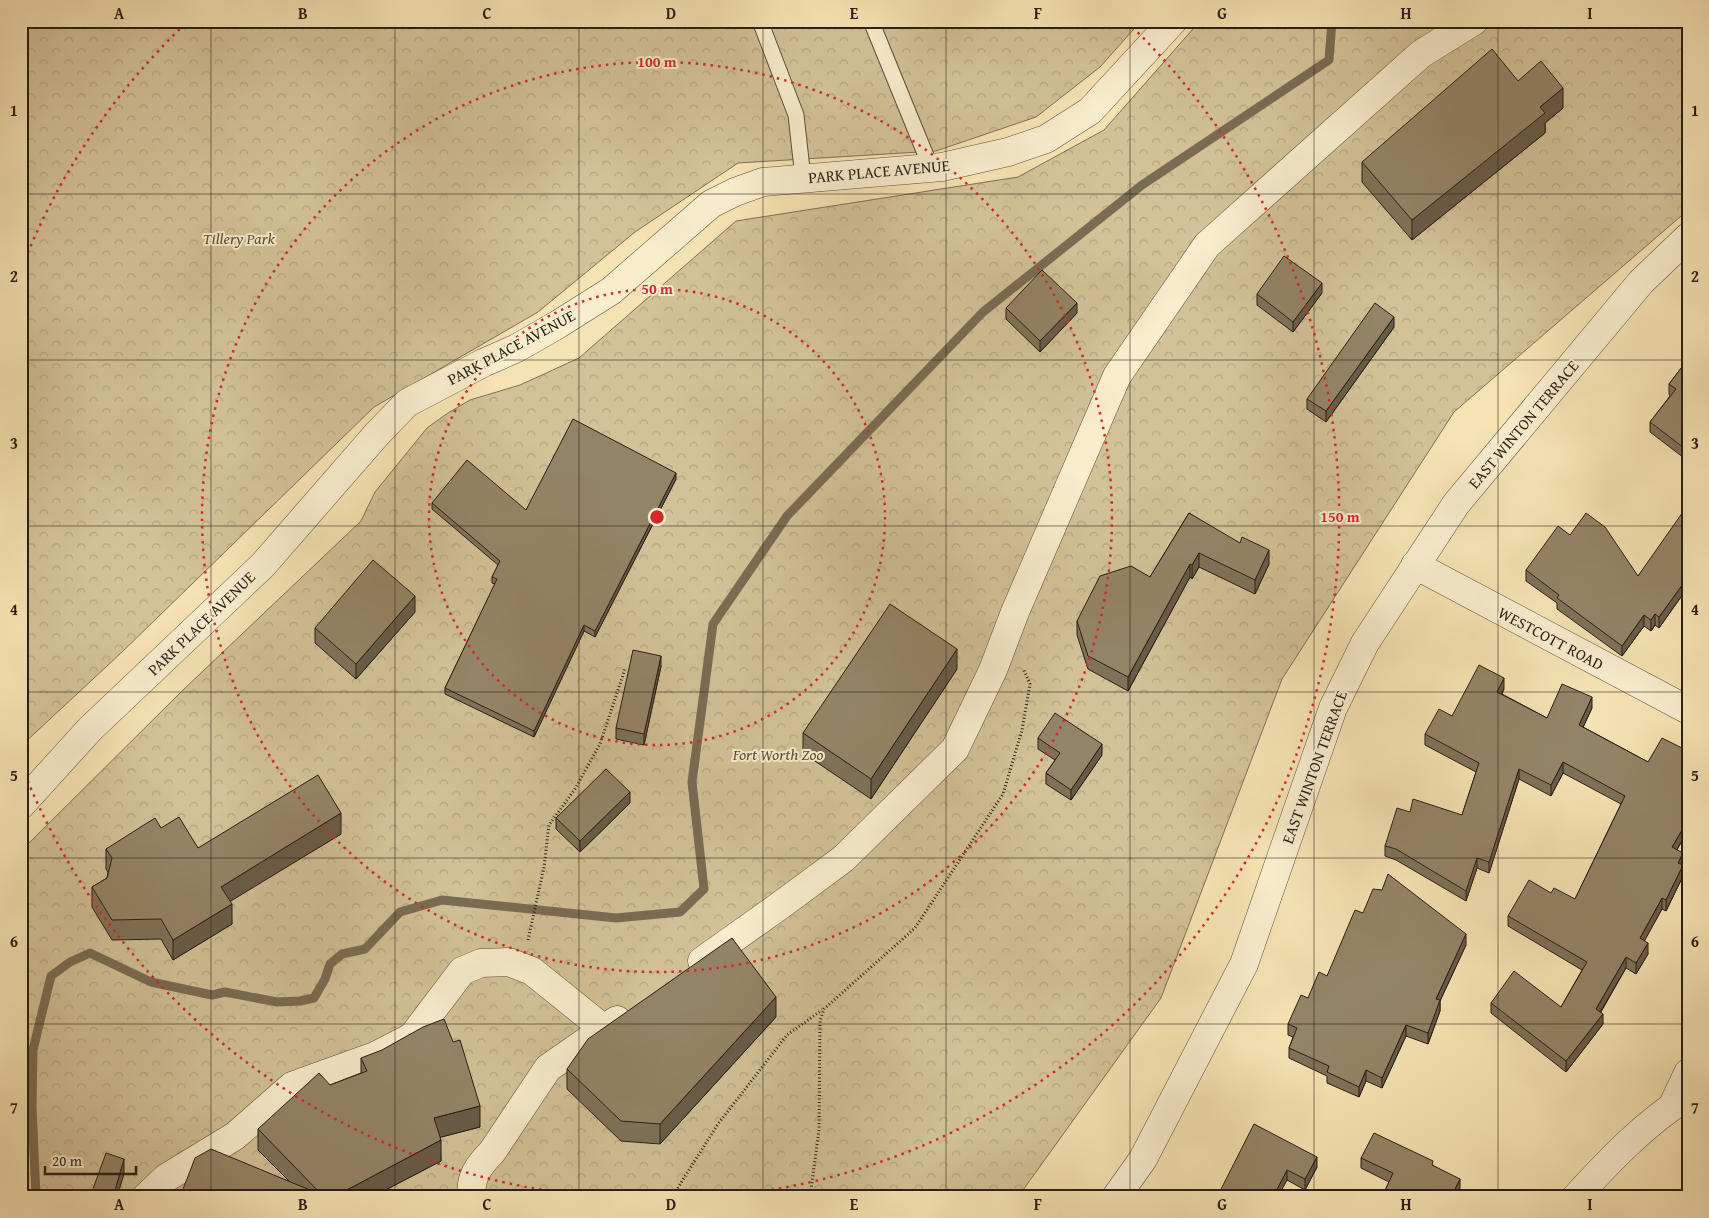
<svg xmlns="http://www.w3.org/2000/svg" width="1709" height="1218" font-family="'Gentium Book Plus',serif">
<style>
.forest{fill:url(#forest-crowns);stroke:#7e7056}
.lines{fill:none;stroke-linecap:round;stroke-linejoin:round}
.stream{stroke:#7a6c53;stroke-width:9}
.lane-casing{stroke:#5c4f3c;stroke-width:17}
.street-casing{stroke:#5c4f3c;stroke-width:29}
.path{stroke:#291e14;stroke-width:3;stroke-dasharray:1 2.5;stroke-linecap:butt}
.lane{stroke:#f9edce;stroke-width:15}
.street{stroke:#f9edce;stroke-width:28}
.wall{fill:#7f7259;stroke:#291e14}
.shaded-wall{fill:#685c48;stroke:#291e14}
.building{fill:#948467;stroke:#291e14}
.grid{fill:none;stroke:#291e14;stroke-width:1;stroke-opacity:0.55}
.ring{fill:none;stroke:#d62828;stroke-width:2.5;stroke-dasharray:2.5 5}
.labels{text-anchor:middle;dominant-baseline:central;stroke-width:4;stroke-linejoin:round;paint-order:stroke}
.street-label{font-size:16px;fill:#291e14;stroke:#f9edce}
.park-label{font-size:16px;font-style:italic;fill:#5c4f3c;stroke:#f9edce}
.centre{fill:#d62828;stroke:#f9edce;stroke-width:2.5}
.ring-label{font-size:15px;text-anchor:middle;font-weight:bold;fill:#d62828;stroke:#f9edce;stroke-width:4;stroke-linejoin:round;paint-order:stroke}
.neatline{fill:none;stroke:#291e14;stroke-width:2}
.grid-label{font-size:16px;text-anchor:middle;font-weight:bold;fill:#291e14}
</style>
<defs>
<pattern id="forest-crowns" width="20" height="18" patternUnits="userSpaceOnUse" patternTransform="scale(1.25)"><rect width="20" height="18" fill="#d3c298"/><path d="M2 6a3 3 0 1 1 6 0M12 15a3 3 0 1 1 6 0" fill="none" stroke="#b5a682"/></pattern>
</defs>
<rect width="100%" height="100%" fill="#f6e3b3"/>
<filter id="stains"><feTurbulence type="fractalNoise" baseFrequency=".004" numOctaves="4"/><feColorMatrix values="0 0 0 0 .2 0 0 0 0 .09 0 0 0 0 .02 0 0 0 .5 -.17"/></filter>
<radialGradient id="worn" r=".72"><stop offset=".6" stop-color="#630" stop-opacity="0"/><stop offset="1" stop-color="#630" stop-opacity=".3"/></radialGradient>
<path class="forest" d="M21 21H1141L1100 67 1036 117 936 151 738 163 635 232 538 312 374 407 121 653 21 746Z
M1200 21H1688V210L1454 412 1282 679 1161 998 1018 1197H21V851L182 691 361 521 375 492 427 428 448 413 470 400 520 385 579 358 736 221 1018 177 1104 130Z"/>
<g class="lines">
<path class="stream" d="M36 1197 32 1107 33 1050 51 976 70 962 90 953 151 982 212 995 225 992 277 1002 300 1001 314 998 325 979 330 964 342 954 365 949 400 912 442 900 616 918 680 912 704 889 692 782 713 624 787 516 983 312 1142 185 1329 60 1332 21"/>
<g class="lane-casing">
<path id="lane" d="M760 21 796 115 803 178
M871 21 931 168"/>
</g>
<g class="street-casing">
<path id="street" d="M1415 565 1688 710
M21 805 90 729 263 565 377 434 407 403 483 363 517 348 557 325 611 291 711 204 735 192 763 182 942 167 1008 152 1046 139 1090 111 1173 21
M702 961 778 907 843 859 955 749 993 670 1015 612 1117 376 1207 245 1421 54 1474 21
M1673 1105 1688 1073
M146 1197 166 1178 235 1136 292 1086 375 1056 412 1037 462 971 481 963 509 962 532 971 604 1029
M472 1197C469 1178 479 1165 492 1152L548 1068 617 1020
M1116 1197 1143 1159 1244 964 1333 708 1365 643 1456 504 1641 282 1688 237
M1576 1197C1610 1160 1645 1123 1688 1096"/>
</g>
<path class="path" d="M528 940 544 867 549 825 575 789 600 744 625 669
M672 1197 718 1124 787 1035 822 1010
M810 1197 819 1130 820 1021 824 1009 915 928 1003 794 1022 730 1030 684 1024 670"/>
<use href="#lane" class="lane"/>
<use href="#street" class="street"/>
</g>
<path class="wall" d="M1518 81 1563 108 1545 123V133L1412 240 1362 182V162Z
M1322 293 1293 332 1257 305V294Z
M1006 308 1077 313 1040 352 1006 319Z
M1394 327 1326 422 1307 409V399Z
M1688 359V461L1650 432V422L1670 396 1669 394V384Z
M676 479 595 637 584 631 534 737 445 694V688L495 584 492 583V577L498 565 432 509V503L526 510Z
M1688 510V587L1659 628 1655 625 1651 631 1644 626 1622 656 1557 609V603L1526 581V570L1570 535 1638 576Z
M1189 513 1269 564 1255 594 1199 567 1192 579 1190 577 1128 691 1088 669 1077 635V621L1150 577Z
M415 612 356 679 315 643V628Z
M661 666 644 745 616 739V728Z
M957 669 871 799 803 753V733Z
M1504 689 1502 694 1547 718 1592 708 1583 727 1648 762 1688 751V771L1686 774H1688V830L1677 850 1683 863 1682 865 1683 876 1666 911 1662 909 1644 941 1648 954 1636 974 1626 968 1601 1012 1603 1024 1566 1072 1491 1013V1003L1561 1007 1582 970 1508 926V916L1551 893 1575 899 1621 804 1563 773 1551 796 1519 779 1489 873 1477 868 1466 901 1396 860 1385 856V846L1410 812 1462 815 1476 772 1425 745V734L1452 716Z
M1038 738 1102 755 1071 800 1046 784V773L1055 760 1038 749Z
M630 803 580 852 556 829V818Z
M161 828 198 848 341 834 230 901 232 924 173 960 161 939 112 940 92 907V887L107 878 108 872 106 869V849Z
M1466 945 1440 1001V1011L1428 1044 1406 1036 1382 1088 1366 1081 1359 1097 1327 1083V1076L1289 1058V1048L1293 1037 1288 1035V1024L1327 976Z
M776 1017 660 1144 621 1141 567 1089V1069Z
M361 1058 480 1127 440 1137 441 1161 372 1197H180L290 1182 258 1150V1129L330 1085 361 1073Z
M1254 1124 1317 1167 1305 1190 1287 1180Z
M1361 1158 1433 1165 1460 1189 1457 1197H1382L1389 1182 1361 1168Z"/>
<path class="shaded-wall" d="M1563 88V108L1545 123V133L1412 240V220L1540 107Z
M1322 283V293L1293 332V322Z
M1077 303V313L1040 352V341Z
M1394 317V327L1326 422V411Z
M676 473V479L595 637V631Z
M1269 550V564L1255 594V580Z
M1199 553V567L1192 579V565Z
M1190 564V577L1128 691V677Z
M1688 577V587L1659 628V617Z
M415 596V612L356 679V664Z
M1655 614V625L1651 631V620Z
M1644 615V626L1622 656V646Z
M584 625V631L534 737V731Z
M957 649V669L871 799V779Z
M661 656V666L644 745V734Z
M1504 678V689L1497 702V692Z
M1592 697V708L1579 736V725Z
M1102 744V755L1071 800V790Z
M1688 760V771L1682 782V771Z
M1563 762V773L1551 796V785Z
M1519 769V779L1489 873V862Z
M630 792V803L580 852V841Z
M341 813V834L221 907V887Z
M1688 820V830L1672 858V847Z
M1683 853V863L1678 874V863Z
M1477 858V868L1466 901V891Z
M1683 865V876L1666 911V900Z
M1662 898V909L1640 949V938Z
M232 904V924L173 960V940Z
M1466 934V945L1440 1001V1011L1428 1044V1033L1436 999Z
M1648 943V954L1636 974V963Z
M1626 957V968L1596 1019V1009Z
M776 997V1017L660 1144V1124Z
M1603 1014V1024L1566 1072V1061Z
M1406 1025V1036L1382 1088V1078Z
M1366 1070V1081L1359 1097V1087Z
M480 1106V1127L434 1139V1118Z
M441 1140V1161L372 1197H340L341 1193Z
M1317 1157V1167L1305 1190V1179Z
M124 1159V1174L117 1197H113Z
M1287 1170V1180L1278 1197H1273Z
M1460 1179V1189L1457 1197H1451Z"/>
<path class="building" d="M1492 49 1518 81 1541 61 1563 88 1540 107 1545 113 1412 220 1362 162Z
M1284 256 1322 283 1293 322 1257 294Z
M1042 270 1077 303 1040 341 1006 308Z
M1375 303 1394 317 1326 411 1307 399Z
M1688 359V451L1650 422 1676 389 1669 384Z
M573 419 676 473 595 631 584 625 534 731 445 688 497 579 492 577 500 561 432 503 467 460 526 510Z
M1685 509 1688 510V577L1659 617 1655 614 1651 620 1644 615 1622 646 1557 598 1559 595 1526 570 1558 526 1570 535 1586 513 1605 527 1638 576Z
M1189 513 1240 543 1242 537 1269 550 1255 580 1199 553 1192 565 1190 564 1128 677 1088 656 1077 621 1100 576 1131 566 1150 577Z
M373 560 415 596 356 664 315 628Z
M890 604 957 649 871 779 803 733Z
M633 650 661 656 644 734 616 728Z
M1479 665 1504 678 1497 692 1547 718 1562 684 1592 697 1579 725 1648 762 1662 738 1688 751V760L1682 771 1688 774V820L1672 847 1683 853 1678 863 1683 865 1666 900 1662 898 1640 938 1648 943 1636 963 1626 957 1596 1009 1603 1014 1566 1061 1491 1003 1514 971 1561 1007 1587 962 1508 916 1529 880 1551 893 1554 888 1575 899 1625 796 1563 762 1551 785 1519 769 1489 862 1477 858 1466 891 1396 849 1385 846 1397 808 1410 812 1413 799 1462 815 1479 763 1425 734 1439 709 1452 716Z
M1055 713 1102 744 1071 790 1046 773 1060 753 1038 738Z
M606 769 630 792 580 841 556 818Z
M318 775 341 813 221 887 232 904 173 940 161 919 112 920 92 887 107 878 112 858 106 849 155 818 161 828 179 817 198 848Z
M1388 874 1466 934 1436 999 1440 1000 1428 1033 1406 1025 1382 1078 1366 1070 1359 1087 1327 1072 1329 1066 1289 1048 1297 1028 1288 1024 1301 995 1308 998 1319 972 1327 976 1355 910 1363 913 1373 889 1382 890Z
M732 938 776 997 660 1124 621 1121 567 1069 588 1039Z
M444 1019 453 1042 460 1040 480 1106 434 1118 441 1140 341 1193 340 1197H180L195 1158 211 1149 322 1195 258 1129 319 1073 330 1085 367 1071 361 1058 382 1050 423 1027Z
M1254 1124 1317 1157 1305 1179 1287 1170 1273 1197H1217Z
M1374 1133 1433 1161 1432 1165 1460 1179 1451 1197H1382L1393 1173 1361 1158Z
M106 1153 124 1159 113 1197H90Z"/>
<path class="grid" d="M211 21V1197M395 21V1197M579 21V1197M763 21V1197M946 21V1197M1130 21V1197M1314 21V1197M1498 21V1197M21 194H1688M21 360H1688M21 526H1688M21 692H1688M21 858H1688M21 1024H1688"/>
<g class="ring">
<circle cx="657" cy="517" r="228"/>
<circle cx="657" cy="517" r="455"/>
<path d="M586 1196A683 683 0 0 1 22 767M22 267A683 683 0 0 1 187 22M1127 22A683 683 0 0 1 728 1196"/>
</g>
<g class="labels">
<g class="street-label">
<text transform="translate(879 171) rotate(-5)">PARK PLACE AVENUE</text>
<text transform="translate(511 347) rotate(-28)">PARK PLACE AVENUE</text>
<text transform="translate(1523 424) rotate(-50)">EAST WINTON TERRACE</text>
<text transform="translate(201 623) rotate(-44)">PARK PLACE AVENUE</text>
<text transform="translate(1551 638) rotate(28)">WESTCOTT ROAD</text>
<text transform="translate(1314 767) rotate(-70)">EAST WINTON TERRACE</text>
</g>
<g class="park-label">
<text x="239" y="238">Tillery Park</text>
<text x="778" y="754">Fort Worth Zoo</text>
</g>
</g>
<circle cx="657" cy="517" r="8" class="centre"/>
<g class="ring-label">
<text x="657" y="67">100 m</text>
<text x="657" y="294">50 m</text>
<text x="1340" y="522">150 m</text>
</g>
<rect width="1709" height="1218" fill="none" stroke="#f6e3b3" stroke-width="55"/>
<path d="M45 1166v8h91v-8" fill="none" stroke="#291e14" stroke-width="2.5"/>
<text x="52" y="1166" font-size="15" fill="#291e14" stroke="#f9edce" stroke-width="4" paint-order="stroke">20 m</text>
<rect x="28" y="28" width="1654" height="1162" class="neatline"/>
<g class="grid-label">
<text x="119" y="19">A</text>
<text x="303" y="19">B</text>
<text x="487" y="19">C</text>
<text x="671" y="19">D</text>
<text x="854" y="19">E</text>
<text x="1038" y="19">F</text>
<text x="1222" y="19">G</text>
<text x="1406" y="19">H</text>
<text x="1590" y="19">I</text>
<text x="14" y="116">1</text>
<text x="1695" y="116">1</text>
<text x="14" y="282">2</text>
<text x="1695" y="282">2</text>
<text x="14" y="449">3</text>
<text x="1695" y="449">3</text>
<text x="14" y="615">4</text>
<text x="1695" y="615">4</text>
<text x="14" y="781">5</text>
<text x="1695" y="781">5</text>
<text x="14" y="947">6</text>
<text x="1695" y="947">6</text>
<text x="14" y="1113">7</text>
<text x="1695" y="1113">7</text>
<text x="119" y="1210">A</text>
<text x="303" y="1210">B</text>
<text x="487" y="1210">C</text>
<text x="671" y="1210">D</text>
<text x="854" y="1210">E</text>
<text x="1038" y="1210">F</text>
<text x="1222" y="1210">G</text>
<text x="1406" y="1210">H</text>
<text x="1590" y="1210">I</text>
</g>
<rect width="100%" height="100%" filter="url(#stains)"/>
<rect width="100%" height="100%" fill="url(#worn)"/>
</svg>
